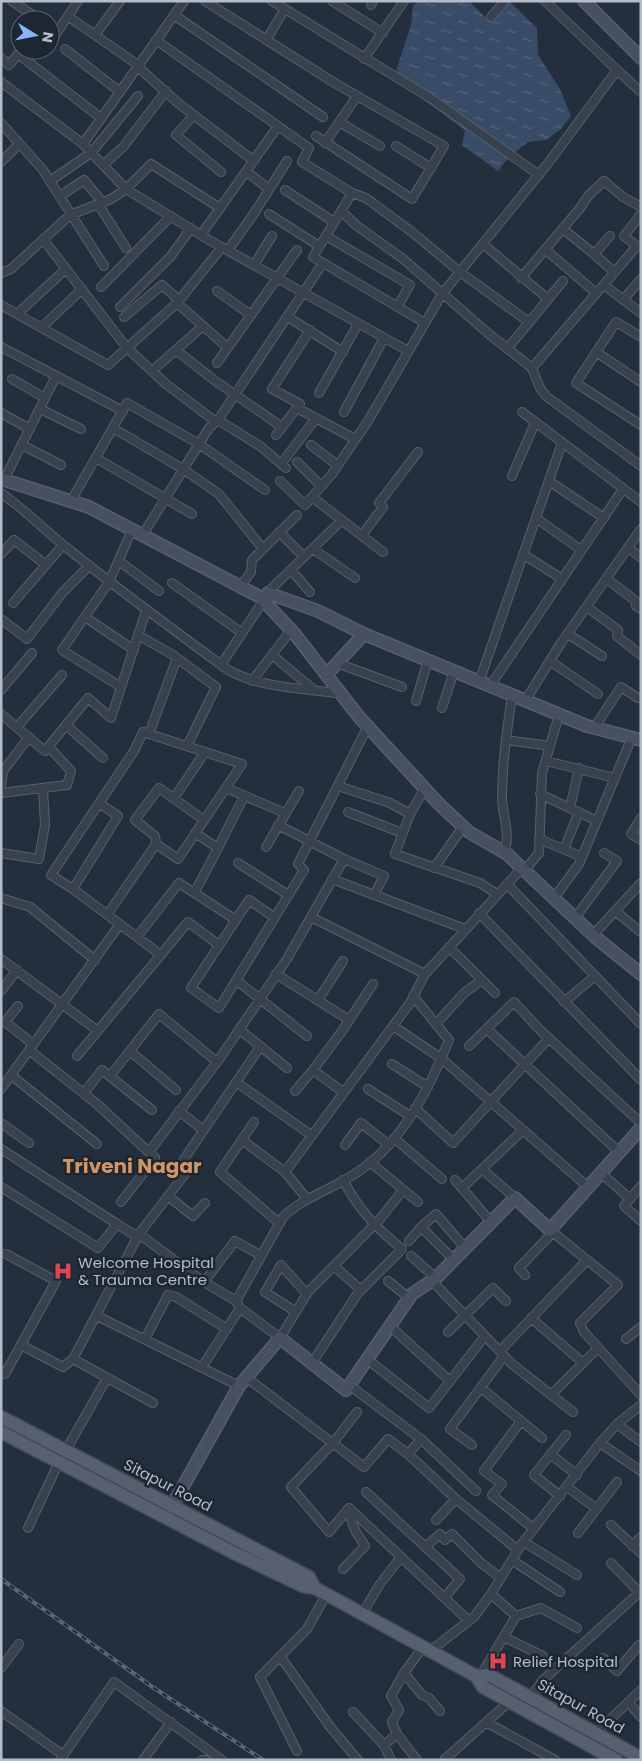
<svg xmlns="http://www.w3.org/2000/svg" width="642" height="1761" font-family="Poppins,sans-serif">
<style>
.water{fill:url(#water-ripples)}
.lines{fill:none;stroke-linecap:round;stroke-linejoin:round}
.street-casing{stroke:#565f6c;stroke-width:10}
.secondary-casing{stroke:#565f6c;stroke-width:14}
.primary-casing{stroke:#414a57;stroke-width:15}
.street{stroke:#38414e;stroke-width:8}
.secondary{stroke:#465061;stroke-width:11}
.primary{stroke:#56606e;stroke-width:12}
.rail-casing{stroke:#5a6575;stroke-width:4}
.rail{stroke:#1d2633;stroke-width:2;stroke-dasharray:5.5;stroke-linecap:butt}
.labels{text-anchor:middle;dominant-baseline:central;stroke-width:5;stroke-linejoin:round;paint-order:stroke}
.poi-label{font-size:15px;fill:#b4bcc9;stroke:#1d2633;text-anchor:start}
.street-label{font-size:15px;fill:#b4bcc9;stroke:#1d2633}
.district-label{font-size:20px;font-weight:bold;fill:#d59563;stroke:#1d2633}
</style>
<defs>
<pattern id="water-ripples" width="26" height="14" patternUnits="userSpaceOnUse" patternTransform="scale(1.25)"><rect width="26" height="14" fill="#394c67"/><path d="M2 4q2-2 4 0t4 0M15 11q2-2 4 0t4 0" fill="none" stroke="#53647b"/></pattern>
</defs>
<rect width="100%" height="100%" fill="#242f3e"/>
<path class="water" d="M418 1H469L487 19 503 1H509L537 28 538 55 560 89 571 116 561 129 546 140 528 142 509 157 498 171 462 145 465 130 409 89 396 71 411 25 413 6Z"/>
<g class="lines">
<g class="street-casing">
<path id="street" d="M12 1 40 20
M205 1 333 82 444 146 412 199 316 136
M272 1 432 99 539 175
M332 1 383 33
M545 1 617 70
M371 5 373 1
M174 15 323 117
M69 17 138 65
M491 17 505 1
M95 35 120 1
M156 40 309 148 302 162 352 193 366 198 412 232 460 272 529 322
M266 40 285 9
M50 43 78 1
M65 49 120 92
M45 51V50
M1 58 9 65 18 54 101 118
M364 59 404 1
M137 66 178 103 254 161
M1 82 83 144 126 189 209 240 408 351
M194 115 176 135 221 172
M339 122 380 146
M1 123 43 170 104 266
M325 143 357 96
M83 144 184 1
M396 146 431 168
M1 162 19 144
M103 165 123 147 166 91
M247 172 269 189
M50 181 91 153 138 96
M285 190 334 222
M352 193 313 257 425 323
M60 196 84 180 103 203
M98 204 126 248
M341 211 357 226 402 258 489 334 532 368 540 388 546 396 641 466
M269 214 319 246
M563 229 594 254 610 236
M201 235 278 126
M326 236 410 285 397 307
M43 239 127 348 166 384 216 422
M483 244 548 299
M228 250 253 215 287 161
M546 250 596 293
M594 254 614 272
M254 265 272 236
M1 273 11 269 70 215 111 199 126 189 151 164 220 208
M521 278 581 207 588 196 604 181 623 197 641 207
M604 285 641 313
M101 287 171 216
M217 291 251 315
M623 300 641 279
M177 303 228 348
M1 305 108 365 177 303 222 247
M120 307 171 256 191 228
M17 314 66 269
M124 317 162 285 179 300
M288 317 343 352
M42 327 82 289
M641 337 616 322 576 383 641 425
M1 347 123 411
M507 349 563 281
M176 350 214 380 282 427
M596 352 641 382
M217 363 297 250
M532 368 637 246 624 236 641 214
M152 371 203 326
M12 379 45 398
M319 393 358 324
M297 408 355 439
M40 409 81 429
M344 412 384 338
M522 412 641 502
M1 413 30 429
M218 420 260 446 286 468
M113 428 183 469 219 494 263 549
M276 435 300 404 272 389 310 330
M22 445 61 465
M311 445 337 465
M96 458 192 514
M297 462 321 486
M281 464 316 418
M512 476 535 423
M4 480 56 376
M280 481 305 505 332 474 368 421 442 294 549 162 617 70 641 92
M549 481 604 518
M1 493C27 511 47 533 72 552 123 593 175 631 228 670 261 688 300 688 336 693L339 690
M312 497 383 552
M71 501 127 403 199 444 265 490
M536 518 581 550
M279 532 304 557
M362 535 383 507 379 503 418 452
M142 536 209 428 218 420 323 263
M629 548 641 558
M313 549 355 578
M1 554 14 540 46 565
M523 554 562 579
M119 561 159 591
M291 570 310 592
M607 579 637 602 636 606 641 609
M172 583 242 633
M240 587 251 572 252 560 297 515
M13 603 63 545
M587 607 618 630 617 636 641 655
M85 617 134 650
M1 619 27 639 63 592 89 566
M568 634 602 656
M138 635 173 655 216 687 187 746
M272 655 313 689
M550 661 598 694
M337 663 402 687
M221 665 271 589 342 520
M252 681 291 630
M479 682 562 443
M490 686 623 489
M121 687 62 650 109 582 132 530
M1 690 32 653
M416 701 428 660
M525 701 561 643 641 529
M442 708 454 671
M1 714 45 751 88 698 111 718 146 611
M66 725 103 758
M17 727 62 675
M594 728 621 687 638 698
M149 734 177 658
M506 740 550 746
M546 761 615 778
M1 786 3 771 29 737
M338 786 390 803 410 814
M226 788 285 813
M425 788 410 814 395 854 480 883 497 894
M1 793 67 785 71 771 49 747
M540 794 597 821
M174 798 205 752
M570 808 579 768
M348 812 402 833
M641 818 631 834 641 840
M278 825 344 859 384 876 374 895
M195 833 218 848
M539 839 582 857
M156 844 178 859 242 764 143 732 134 751 51 875 73 889 161 955
M266 847 299 791
M564 849 579 812
M1 853 39 859 45 825 43 788
M504 853C511 835 503 818 502 799 502 764 507 730 512 696
M238 863 288 895
M434 868 463 827
M524 871 539 853 542 773 559 715
M332 879 465 929
M507 884 641 1024
M73 889 118 816 99 803
M194 893C212 861 227 829 244 797
M1 898 30 907 95 960
M554 898 579 864 632 737
M615 911 641 932
M479 913 641 1080
M107 915 156 844 155 836 135 820 159 788 204 820
M274 917 249 900 191 988 219 1008 304 870 298 864 368 726
M311 917 425 974
M575 918 617 861 604 853
M593 935 641 883
M137 937 179 883 236 920
M449 947 495 993
M1 959 98 1031
M276 974 349 1020
M236 980 307 1036
M1 991 17 970
M318 1000 343 961
M564 1002 595 976
M18 1006 5 1022 33 1044
M436 1024 464 993 482 980
M393 1026 442 1059 588 1187
M239 1029 287 1068
M487 1029 619 1152
M469 1046 514 1002 541 1031 641 1123
M29 1050 97 1104 155 1158 121 1202
M130 1051 176 1090
M77 1056 188 922 219 945
M392 1064 428 1087
M11 1075 97 1144
M110 1076 159 1014 217 1062
M236 1082 311 1135
M1 1089 120 924
M368 1089 410 1116
M295 1091 313 1070
M343 1092 313 1070 342 1031 373 984
M84 1093 102 1070 152 1110
M415 1108 453 1143 549 1038
M179 1111 203 1130
M254 1122 220 1172 279 1223
M1 1123 29 1143
M394 1138 442 1179
M242 1140 285 1172 307 1199
M345 1145 361 1123 389 1145
M1 1149 117 1224
M149 1152 220 1058 287 959 344 859
M370 1162 418 1202
M482 1169 515 1198
M285 1172 410 1003 425 974 522 868
M601 1173 629 1198
M455 1180 491 1222
M641 1186 624 1206 641 1221
M1 1187 98 1248 117 1224 138 1237
M462 1188 522 1131
M168 1196 193 1216 205 1203
M550 1230 618 1285 580 1323 584 1332 641 1395
M139 1234 204 1282 236 1301 240 1308 280 1338 308 1292 380 1219 403 1190
M409 1241 421 1227
M411 1256 436 1278
M454 1260 421 1227 436 1214 465 1248
M334 1266 361 1290
M525 1275 519 1268 553 1232
M388 1281 409 1298
M432 1281 512 1364 573 1412
M204 1282 235 1241 260 1255
M236 1301 283 1217C306 1195 337 1188 362 1169 404 1139 430 1087 449 1040L413 996
M296 1312 265 1292 281 1265 307 1294
M97 1316 239 1386
M531 1318 582 1362
M390 1326 450 1381
M448 1332 493 1288 506 1301
M145 1339 168 1295 176 1297 227 1329
M626 1339 641 1327
M21 1345 63 1367 73 1359
M500 1351 587 1260
M367 1359 429 1408 485 1336
M312 1363 358 1293 402 1249C374 1226 360 1211 343 1180
M202 1367 240 1308
M1 1372 5 1374 56 1281 6 1254
M247 1378 364 1467 388 1439 408 1454 456 1499 518 1550
M349 1385 421 1439 476 1491
M481 1388 542 1438
M551 1395 598 1348
M153 1403 73 1359 139 1234 185 1174 178 1168 260 1047
M357 1412 333 1443 291 1487 329 1532 349 1508 469 1621
M521 1421 484 1471 502 1484 492 1495 534 1529
M617 1424 641 1442
M600 1443 641 1471
M472 1445 450 1429 504 1356
M66 1450 107 1378
M408 1454 421 1439
M550 1454 577 1475
M567 1487 597 1509
M366 1492 460 1579 445 1597
M560 1496 534 1475 566 1435
M436 1520 456 1499
M611 1525 641 1553
M28 1528 59 1462
M578 1533 617 1482
M524 1542 577 1575
M632 1546 641 1537
M425 1547 440 1534 445 1540 452 1534 481 1563 501 1578
M512 1560 560 1592
M611 1563 639 1592
M343 1569 365 1546 356 1532 347 1510
M383 1580 401 1557
M362 1614 380 1584
M516 1616 541 1608 577 1628
M504 1637 543 1656
M430 1651 474 1617 491 1594
M280 1656 331 1728 358 1760
M603 1658 617 1671 639 1645 641 1646
M1 1668 19 1644
M404 1673 422 1695 429 1698 440 1711
M481 1675 516 1616 491 1594 521 1545 600 1443 617 1424 641 1405
M531 1697 543 1680 641 1591
M628 1702 641 1717
M1 1711 63 1755
M353 1712 384 1745 391 1760
M486 1722 555 1760
M598 1734 600 1729 641 1690
M384 1745 397 1734
M297 1751 260 1677 307 1629 326 1595
M60 1760 114 1682 222 1760
M143 1760 171 1722
M202 1760H206
M417 1760 397 1734 392 1722 399 1710 391 1696 404 1673 423 1647
M444 1760 510 1701"/>
</g>
<g class="secondary-casing">
<path id="secondary" d="M584 1 641 58
M1 479 89 507 260 597 294 633 359 717 438 803 469 832 507 854 595 937 641 974
M268 593 318 611 364 634
M327 674 364 634 587 726 641 740
M166 1517 239 1386 280 1338 346 1390 412 1294 436 1278 515 1198 550 1230 641 1128"/>
</g>
<g class="primary-casing">
<path id="primary" d="M1 1417 309 1577 315 1588
M1 1432 234 1553 303 1586 315 1588 476 1676 483 1687 616 1760
M476 1676 489 1675 641 1758"/>
</g>
<use href="#street" class="street"/>
<use href="#secondary" class="secondary"/>
<use href="#primary" class="primary"/>
<g class="rail-casing">
<path id="rail" d="M1 1579 154 1688 263 1760"/>
</g>
<use href="#rail" class="rail"/>
</g>
<defs>
<g id="hospital-bare" transform="scale(1.5)"><path d="M-5-5h3v3.5h4V-5h3V5h-3V1.5h-4V5h-3Z" fill="#e0444e" stroke="#1d2633" stroke-width="2.5" paint-order="stroke"/></g>
</defs>
<g fill-rule="evenodd">
<use href="#hospital-bare" x="63" y="1271"/>
<use href="#hospital-bare" x="498" y="1661"/>
</g>
<g class="labels">
<g class="poi-label">
<text x="78" y="1262">Welcome Hospital<tspan x="78" dy="17">&amp; Trauma Centre</tspan></text>
<text x="513" y="1661">Relief Hospital</text>
</g>
<g class="street-label">
<text transform="translate(168 1485) rotate(27)">Sitapur Road</text>
<text transform="translate(581 1706) rotate(29)">Sitapur Road</text>
</g>
<g class="district-label">
<text x="132" y="1166">Triveni Nagar</text>
</g>
</g>
<rect width="642" height="1761" fill="none" stroke="#b4bcc9" stroke-width="5"/>
<g transform="translate(35 35) rotate(100)"><circle r="24" fill="#1d2633" stroke="#59626f"/>
<path d="M0-4L9 19L0 12L-9 19Z" fill="#8ab4f8"/>
<text y="-8" font-size="14" font-weight="bold" text-anchor="middle" fill="#b4bcc9">N</text>
</g>
</svg>
